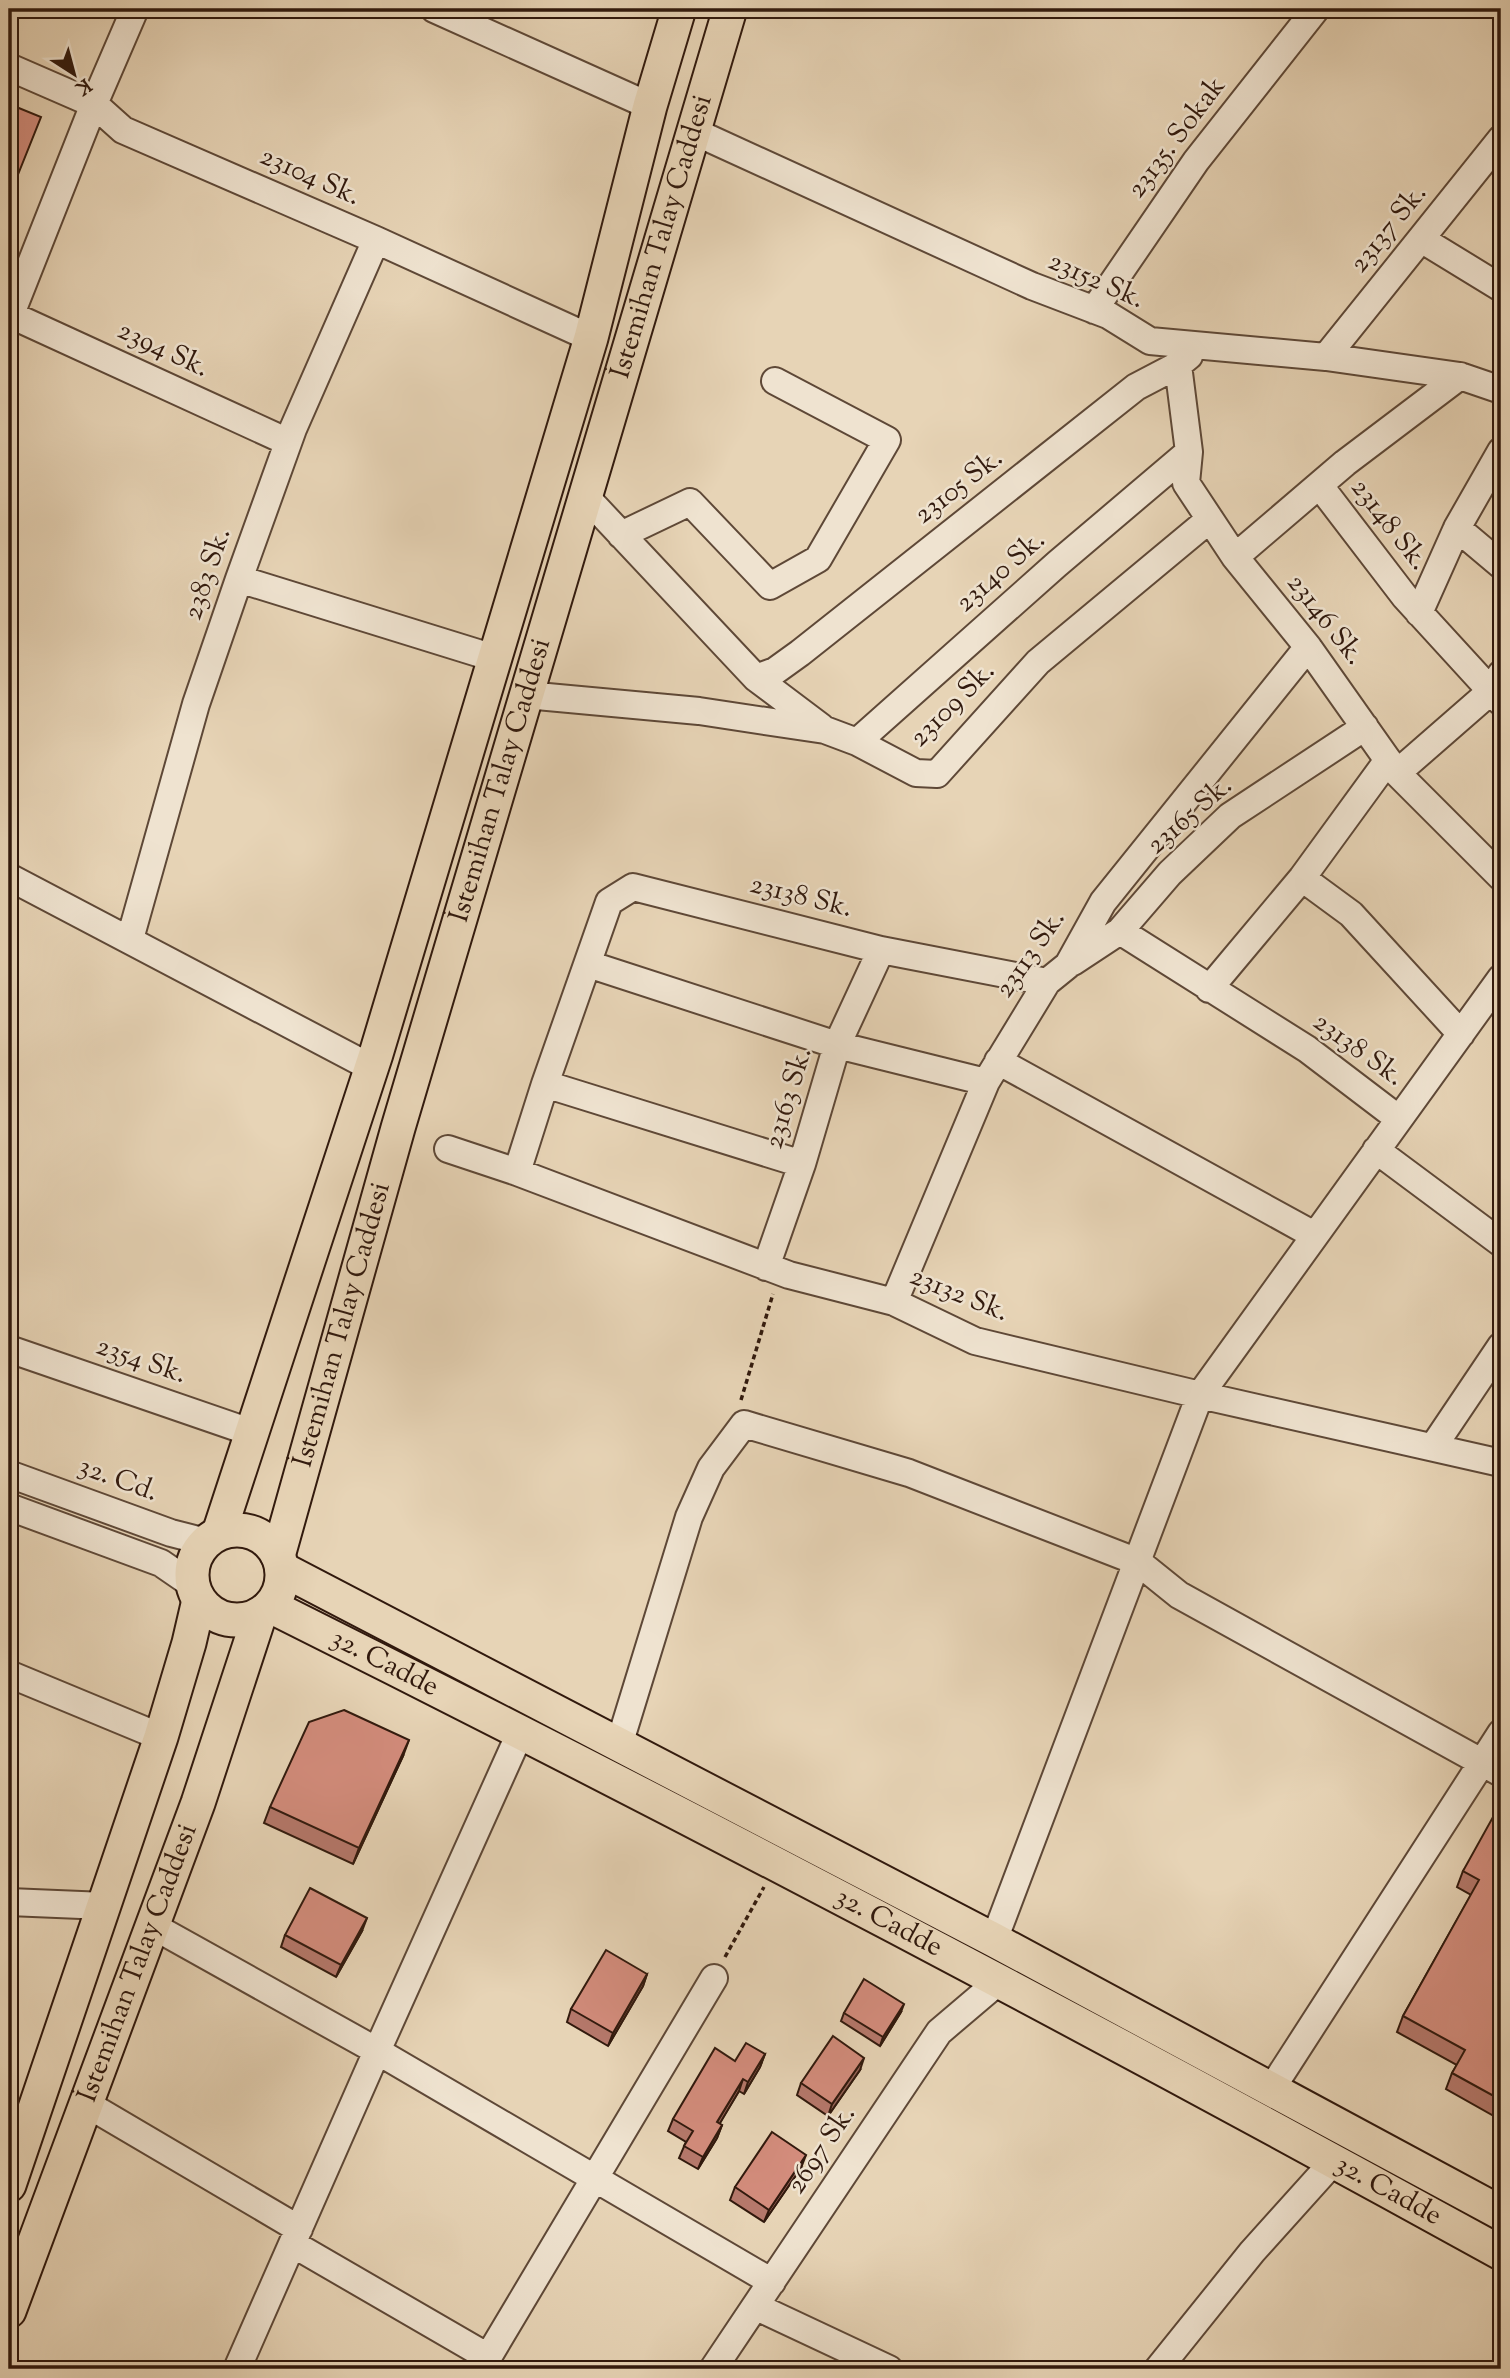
<svg xmlns="http://www.w3.org/2000/svg" width="1510" height="2378" font-family="'Sorts Mill Goudy',serif">
<style>
.lines{fill:none;stroke-linecap:round;stroke-linejoin:round}
.minor-casing{stroke:#5e4837;stroke-width:30}
.major-casing{stroke:#31190d;stroke-width:37}
.path{stroke:#31190d;stroke-width:3.5;stroke-dasharray:5 3.5;stroke-linecap:butt}
.minor{stroke:#efe3d0;stroke-width:26}
.major{stroke:#e7d4b6;stroke-width:33}
.wall{fill:#b5786b;stroke:#31190d;stroke-width:2}
.shaded-wall{fill:#946257;stroke:#31190d;stroke-width:2}
.building{fill:#d38c7c;stroke:#31190d;stroke-width:2}
.labels{text-anchor:middle;dominant-baseline:central;stroke-width:5;stroke-linejoin:round;paint-order:stroke}
.street-label{font-size:28px;fill:#31190d;stroke:#efe3d0}
</style>
<rect width="100%" height="100%" fill="#e7d4b6"/>
<filter id="stains"><feTurbulence type="fractalNoise" baseFrequency=".00286" numOctaves="4"/><feColorMatrix values="0 0 0 0 .2 0 0 0 0 .09 0 0 0 0 .02 0 0 0 .5 -.17"/></filter>
<radialGradient id="worn" r=".72"><stop offset=".6" stop-color="#630" stop-opacity="0"/><stop offset="1" stop-color="#630" stop-opacity=".3"/></radialGradient>
<g class="lines">
<g class="minor-casing">
<path id="minor" d="M434 9 650 106
M9 67 94 104 123 130 376 240 591 338
M693 131 1032 286 1108 315 1150 341 1326 357 1460 376 1501 390
M1421 239 1501 288
M1094 310 1196 161 1316 9
M11 315 288 442
M9 319 94 104 135 9
M1326 357 1501 139
M1178 365 1189 452 1186 483 1235 557 1308 647 1397 773 1501 877
M1320 486 1405 597 1501 702
M585 496 756 678 821 727
M1457 528 1501 565
M621 535 690 502 770 586 818 559 887 440 775 381
M1235 557 1345 463 1460 376
M239 579 494 658
M1419 613 1457 528 1501 451
M756 678 775 671 800 653 1136 387 1178 365 1189 356
M526 695 699 711 825 730 857 742 916 773 937 774 1038 662 1210 519
M857 742 1057 564 1189 452
M1397 773 1491 691 1501 674
M9 877 372 1068
M1302 878 1351 914 1461 1034
M1120 931 1307 1049 1399 1119
M130 939 196 704 239 579 293 429 376 240
M1073 962 1120 931 1170 873 1230 816 1365 727
M588 964 837 1045 986 1082
M1209 989 1302 878 1388 760
M998 1061 1314 1235
M545 1084 802 1164
M448 1149 517 1172 789 1275 894 1302 975 1341 1200 1395 1501 1463
M1376 1150 1501 1243
M517 1172 545 1084 609 902 633 887 881 950 1047 982
M766 1267 802 1164 837 1045 881 950
M894 1302 986 1082 1047 982 1068 965 1103 902 1308 647
M9 1349 253 1433
M1433 1447 1501 1346
M9 1474 171 1533 206 1542
M9 1507 161 1563 193 1585
M9 1674 161 1737
M619 1745 689 1517 711 1468 744 1424 909 1473 1138 1562 1179 1595 1501 1773
M9 1902 105 1906
M153 1926 377 2051 772 2282
M994 1940 1200 1395 1501 978
M1272 2088 1501 1733
M85 2103 299 2229
M293 2244 488 2357
M757 2307 889 2369
M237 2369 377 2051 521 1731
M481 2369 714 1978
M713 2369 939 2032 999 1981
M1158 2369 1252 2252 1333 2162"/>
</g>
<g class="major-casing">
<g id="major">
<circle cx="237" cy="1575" r="45"/>
<path d="M219 1533 376 1054 591 338 650 106 679 9"/>
<path id="s1" d="M278 1556 398 1128 730 9"/>
<path d="M282 1569 994 1940 1501 2213"/>
<path id="s2" d="M270 1606C685 1813 1095 2029 1501 2253"/>
<path d="M9 2185 161 1737 189 1643 199 1600"/>
<path id="s3" d="M9 2311 198 1803 260 1614"/>
</g>
</g>
<path class="path" d="M741 1400 773 1294
M725 1957 764 1887"/>
<use href="#minor" class="minor"/>
<use href="#major" class="major"/>
</g>
<path class="wall" d="M403 1756 353 1864 264 1823 270 1807Z
M1501 1821V2120L1446 2089 1452 2073 1457 2065 1397 2032 1403 2016 1471 1895 1457 1887 1463 1871Z
M362 1931 336 1977 281 1947 285 1935Z
M647 1974 643 1986 608 2046 567 2022 571 2009Z
M901 2012 880 2046 841 2021 844 2013Z
M765 2054 760 2067 744 2094 739 2091 719 2124 722 2125 717 2138 698 2169 679 2158 686 2142 668 2131 673 2119 735 2061Z
M860 2070 828 2116 797 2095 801 2083Z
M801 2168 764 2222 730 2200 735 2187Z"/>
<path class="shaded-wall" d="M409 1740 403 1756 353 1864 359 1848Z
M367 1918 362 1931 336 1977 341 1965Z
M647 1974 643 1986 608 2046 613 2033Z
M904 2004 901 2012 880 2046 883 2037Z
M765 2054 760 2067 744 2094 748 2082Z
M864 2058 860 2070 828 2116 832 2104Z
M743 2079 739 2091 713 2135 717 2122Z
M722 2125 717 2138 698 2169 703 2157Z
M806 2155 801 2168 764 2222 769 2210Z"/>
<path class="building" d="M9 104 41 117 9 197Z
M344 1710 409 1740 359 1848 270 1807 309 1722Z
M1493 1817 1501 1821V2100L1452 2073 1465 2050 1403 2016 1479 1880 1463 1871Z
M310 1888 367 1918 341 1965 285 1935Z
M606 1950 647 1974 613 2033 571 2009Z
M864 1979 904 2004 883 2037 844 2013Z
M833 2036 864 2058 832 2104 801 2083Z
M746 2043 765 2054 748 2082 743 2079 717 2122 722 2125 703 2157 684 2146 693 2131 673 2119 715 2048 735 2061Z
M772 2132 806 2155 769 2210 735 2187Z"/>
<g class="labels">
<g class="street-label">
<text transform="translate(1177 138) rotate(-53)">23135. Sokak</text>
<text transform="translate(310 177) rotate(24)">23104 Sk.</text>
<text transform="translate(1389 229) rotate(-51)">23137 Sk.</text>
<text stroke="none"><textPath href="#s1" startOffset="1374">İstemihan Talay Caddesi</textPath></text>
<text transform="translate(1096 281) rotate(24)">23152 Sk.</text>
<text transform="translate(163 350) rotate(25)">2394 Sk.</text>
<text transform="translate(959 487) rotate(-38)">23105 Sk.</text>
<text transform="translate(1389 525) rotate(52)">23148 Sk.</text>
<text transform="translate(1001 572) rotate(-41)">23140 Sk.</text>
<text transform="translate(208 574) rotate(-71)">2383 Sk.</text>
<text transform="translate(1325 620) rotate(52)">23146 Sk.</text>
<text transform="translate(953 705) rotate(-45)">23109 Sk.</text>
<text stroke="none"><textPath href="#s1" startOffset="807">İstemihan Talay Caddesi</textPath></text>
<text transform="translate(1190 816) rotate(-41)">23165 Sk.</text>
<text transform="translate(801 897) rotate(14)">23138 Sk.</text>
<text transform="translate(1031 954) rotate(-55)">23113 Sk.</text>
<text transform="translate(1358 1050) rotate(36)">23138 Sk.</text>
<text transform="translate(789 1098) rotate(-73)">23163 Sk.</text>
<text transform="translate(959 1295) rotate(22)">23132 Sk.</text>
<text stroke="none"><textPath href="#s1" startOffset="240">İstemihan Talay Caddesi</textPath></text>
<text transform="translate(141 1361) rotate(19)">2354 Sk.</text>
<text transform="translate(118 1480) rotate(20)">32. Cd.</text>
<text stroke="none"><textPath href="#s2" startOffset="128">32. Cadde</textPath></text>
<text stroke="none"><textPath href="#s2" startOffset="695">32. Cadde</textPath></text>
<text stroke="none"><textPath href="#s3" startOffset="371">İstemihan Talay Caddesi</textPath></text>
<text transform="translate(822 2150) rotate(-56)">2697 Sk.</text>
<text stroke="none"><textPath href="#s2" startOffset="1262">32. Cadde</textPath></text>
</g>
</g>
<rect width="1510" height="2378" fill="none" stroke="#e7d4b6" stroke-width="35"/>
<rect x="10" y="10" width="1489" height="2357" fill="none" stroke="#31190d" stroke-width="3.5"/>
<rect x="18" y="18" width="1475" height="2343" fill="none" stroke="#31190d" stroke-width="2"/>
<g transform="translate(74 74) rotate(144)" stroke="#efe3d0" stroke-width="5" paint-order="stroke">
<path d="M0-5L12 26L0 18L-12 26Z" fill="#31190d"/>
<text y="-10" font-size="19" font-weight="bold" text-anchor="middle" fill="#31190d">K</text>
</g>
<rect width="100%" height="100%" filter="url(#stains)"/>
<rect width="100%" height="100%" fill="url(#worn)"/>
</svg>
